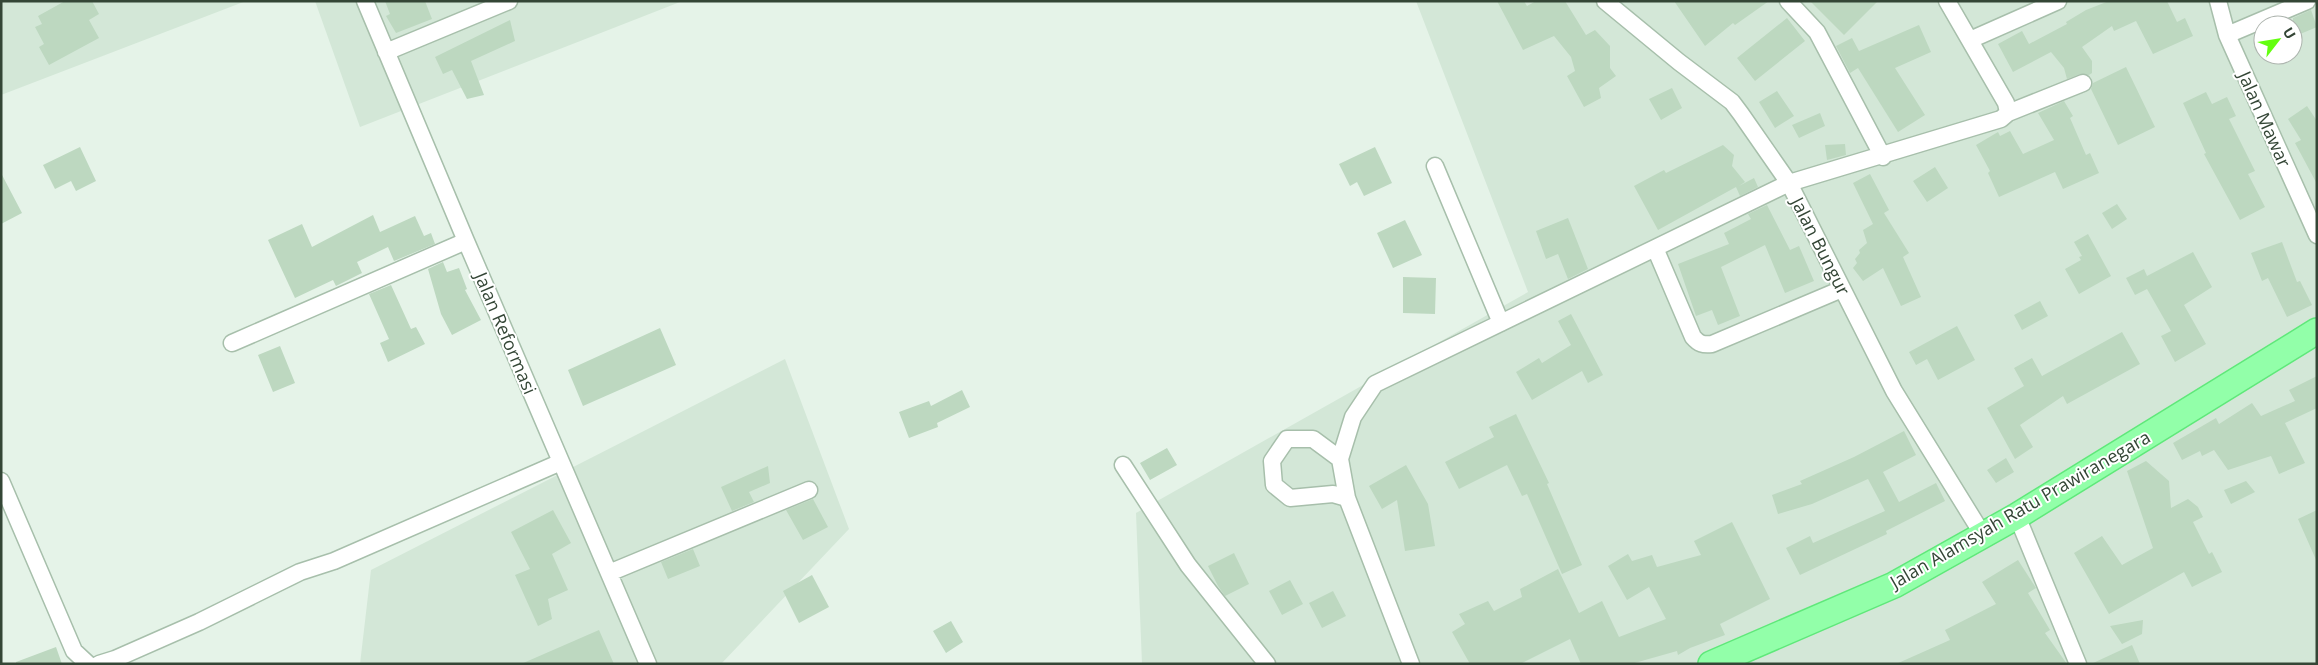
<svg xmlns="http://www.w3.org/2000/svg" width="2318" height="665" font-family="'Open Sans',sans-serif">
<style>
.residential{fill:#d3e7d7;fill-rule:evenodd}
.building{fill:#bdd8c0}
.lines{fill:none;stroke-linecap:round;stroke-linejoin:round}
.minor-casing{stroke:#a7bfab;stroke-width:19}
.primary-casing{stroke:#5fe87a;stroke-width:28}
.minor{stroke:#fff;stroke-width:16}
.primary{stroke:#92ffa9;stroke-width:25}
.labels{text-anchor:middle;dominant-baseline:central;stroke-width:4;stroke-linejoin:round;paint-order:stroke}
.street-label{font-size:18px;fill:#344636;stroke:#fff}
</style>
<rect width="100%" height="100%" fill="#e5f3e8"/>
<path class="residential" d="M1 1H246L1 95Z
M315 1H680V2L360 127Z
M1416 1H2317V664H1142L1136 513 1528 292ZM2263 25H2293V55H2263Z
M785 359 849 529 721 664H360L371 570Z"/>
<path class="building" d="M65 1H92L99 14 89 20 99 38 49 65 39 47 44 44 35 27 42 24 38 16Z
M385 1H425L432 19 396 33 386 16 390 14Z
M1497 1H1524L1527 6 1536 1H1565L1586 35 1595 30 1610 46V68L1616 76 1599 88 1601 98 1584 107 1567 76 1575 71 1571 57 1554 36 1523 50Z
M1674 1H1769L1735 25 1733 23 1705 46Z
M1810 1H1878L1844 35Z
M2109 1H2167L2177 22 2185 18 2193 36 2153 54 2136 21 2114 31 2112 26 2082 47 2092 61V73L2089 75 2080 74 2067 79 2064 68 2051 52 2013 72 1998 44 2022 31 2029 44 2067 24 2066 22 2086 10Z
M2311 10 2317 27 2293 37V18Z
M1787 18 1805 41 1755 81 1737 58Z
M510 20 515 41 471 61 484 95 467 99 452 70 443 74 435 57Z
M1919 25 1931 52 1895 68 1925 115 1898 132 1858 68 1850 73 1836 46 1852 38 1859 51Z
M2126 67 2155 127 2118 145 2091 89 2093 83Z
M1672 88 1682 108 1661 120 1649 99Z
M1777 91 1794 116 1775 128 1759 102Z
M2206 92 2212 104 2227 97 2236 116 2229 119 2255 171 2248 174 2265 207 2240 220 2204 154 2206 153 2183 103Z
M2064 101 2073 116 2070 118 2086 155 2090 153 2099 173 2063 189 2055 172 1999 197 1988 173 1990 171 1976 145 1998 132 2000 136 2010 131 2023 154 2054 140 2038 113Z
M2307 106 2317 121V184L2295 143 2301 140 2288 119Z
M1820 113 1825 126 1799 138 1792 125Z
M1845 144 1846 155 1827 160 1825 145Z
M1723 145 1734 155 1732 166 1745 182 1739 186 1754 178 1758 187 1740 196 1736 187 1658 230 1634 186 1664 170 1666 173Z
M80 147 96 181 76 191 71 181 55 189 43 165Z
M1375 147 1392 183 1364 196 1357 182 1350 186 1339 164Z
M1935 167 1948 188 1927 202 1913 181Z
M1 173 22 213 1 224Z
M1870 174 1889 210 1884 213 1909 253 1903 257 1921 297 1901 306 1883 268 1863 281 1853 268 1857 263 1855 259 1860 253 1859 250 1867 243 1863 230 1873 224 1853 183Z
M2117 204 2127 219 2112 229 2102 213Z
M1767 205 1790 250 1799 246 1814 281 1785 293 1765 245 1721 267 1740 316 1718 325 1712 310 1696 316 1678 264 1729 244 1724 233 1751 219 1748 214Z
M373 215 380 232 415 216 424 236 431 233 435 244 394 261 388 247 357 262 362 273 336 286 333 280 295 298 268 240 302 224 312 247Z
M1568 218 1588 269 1568 279 1558 254 1546 259 1536 231Z
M1405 220 1422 255 1393 268 1377 233Z
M2088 234 2111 276 2079 294 2065 269 2081 260 2079 257 2082 256 2074 242Z
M2282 242 2297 282 2300 281 2312 305 2287 317 2268 278 2262 281 2251 253Z
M2193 252 2212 287 2184 305 2206 344 2175 362 2161 336 2171 331 2147 289 2135 295 2126 278 2144 269 2147 276Z
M443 262 447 272 459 268 467 289 465 290 481 320 452 335 441 314 428 269Z
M1403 277 1436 278 1435 314 1403 313Z
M391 285 411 329 416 327 425 344 388 362 380 343 389 339 369 294Z
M2040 301 2048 316 2022 330 2014 315Z
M1571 314 1603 375 1588 383 1582 371 1532 400 1516 372 1539 358 1542 363 1571 345 1558 321Z
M1957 326 1975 360 1938 380 1927 359 1916 365 1909 352Z
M660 328 676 365 583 406 568 370Z
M2122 332 2140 364 2067 404 2063 396 2020 425 2033 447 2015 459 1987 408 2024 386 2014 368 2032 358 2042 376Z
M280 346 295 383 273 392 258 355Z
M2317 376V408L2285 423 2305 463 2279 474 2271 456 2228 470 2214 450 2202 456 2200 451 2182 460 2173 443 2216 418 2219 424 2252 403 2261 416 2295 401 2289 390Z
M962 390 970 407 937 423 938 427 909 438 899 412 929 401 931 406Z
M1516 414 1549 483 1547 484 1582 565 1562 574 1527 494 1522 496 1507 465 1459 489 1445 462 1494 437 1489 427Z
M1904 431 1916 455 1883 472 1899 502 1936 483 1945 501 1886 531 1887 534 1800 575 1786 548 1810 536 1813 543 1885 511 1868 479 1812 504 1778 514 1772 495 1802 484 1800 481 1854 457Z
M1167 448 1177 465 1150 480 1140 463Z
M2006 458 2014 472 1996 483 1987 470Z
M2146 461 2169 481 2171 508 2188 499 2198 507 2203 517 2193 522 2209 554 2212 552 2222 572 2192 587 2184 572 2109 614 2074 553 2102 536 2122 565 2153 548 2127 471Z
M1406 465 1428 504 1435 546 1405 551 1397 500 1382 509 1369 486Z
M768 466 770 483 749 492 754 502 732 511 721 487Z
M2246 481 2255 492 2231 504 2224 490Z
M813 499 828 527 803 540 786 510Z
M553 510 571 543 552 554 568 590 548 599 552 619 538 626 515 575 530 569 511 532Z
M2317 510V562L2298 519Z
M1732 522 1770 599 1720 624 1725 635 1690 648 1678 655 1677 651 1631 664H1581L1570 639 1520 664H1470L1452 632 1465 624 1459 614 1488 601 1494 611 1522 597 1520 589 1558 569 1579 613 1602 601 1619 637 1666 619 1649 587 1627 600 1608 566 1628 554 1632 561 1652 555 1657 567 1701 555 1694 541Z
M693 549 700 566 668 579 661 562Z
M1234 553 1249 584 1225 596 1218 586 1208 566Z
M2018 560 2036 588 2028 593 2050 630 2045 633 2067 664H1896L1950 640 1945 630 1996 604 1982 582Z
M812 575 829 607 799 623 783 591Z
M1290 580 1303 604 1282 615 1269 591Z
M1333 591 1346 616 1322 628 1309 603Z
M2143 620 2142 634 2122 644 2110 626Z
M951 621 963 642 946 653 933 631Z
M599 630 614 664H521Z
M2132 645 2140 664H2091Z
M56 647 62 664H16V662Z"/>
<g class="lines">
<g class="minor-casing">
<path id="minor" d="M365 1 466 241 648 664
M1605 1 1679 62 1732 102 1741 114 1789 183 1894 391 1983 535
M1788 1 1817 32 1883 157
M2218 1 2227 35 2317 235
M2227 35 2307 1
M1970 40 2058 1
M386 52 509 1
M2008 113 2083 83
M1435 166 1501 323
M1655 248 1693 337C1699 344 1703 345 1712 344L1842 289
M232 343 466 241
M1340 459 1313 439H1287L1272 461 1274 485 1290 498 1333 494 1347 498
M1123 465 1188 565 1267 664
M1 481 74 651 88 664
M2017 516 2078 664
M609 573 809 490
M99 664 115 659 199 622 300 572 334 561 561 462
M1411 664 1347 498 1340 459 1353 417 1375 384 1789 183 2001 119 2008 113 2006 103 1947 1"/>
</g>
<g class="primary-casing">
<path id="primary" d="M1711 664 1894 585 2017 516 2317 331"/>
</g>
<use href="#minor" class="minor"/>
<use href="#primary" class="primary"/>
</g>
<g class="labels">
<g class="street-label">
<text transform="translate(2265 119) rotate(66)">Jalan Mawar</text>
<text transform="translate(1821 246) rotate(63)">Jalan Bungur</text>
<text transform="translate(506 333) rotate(67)">Jalan Reformasi</text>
<text transform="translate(2020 509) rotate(-30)">Jalan Alamsyah Ratu Prawiranegara</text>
</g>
</g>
<rect width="2318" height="665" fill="none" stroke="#344636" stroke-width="5"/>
<g transform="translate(2278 40) rotate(59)"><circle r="24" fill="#ffffff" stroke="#aeb5af"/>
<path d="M0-4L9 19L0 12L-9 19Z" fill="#64ff10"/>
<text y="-8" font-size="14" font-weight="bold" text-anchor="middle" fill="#344636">U</text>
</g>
</svg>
